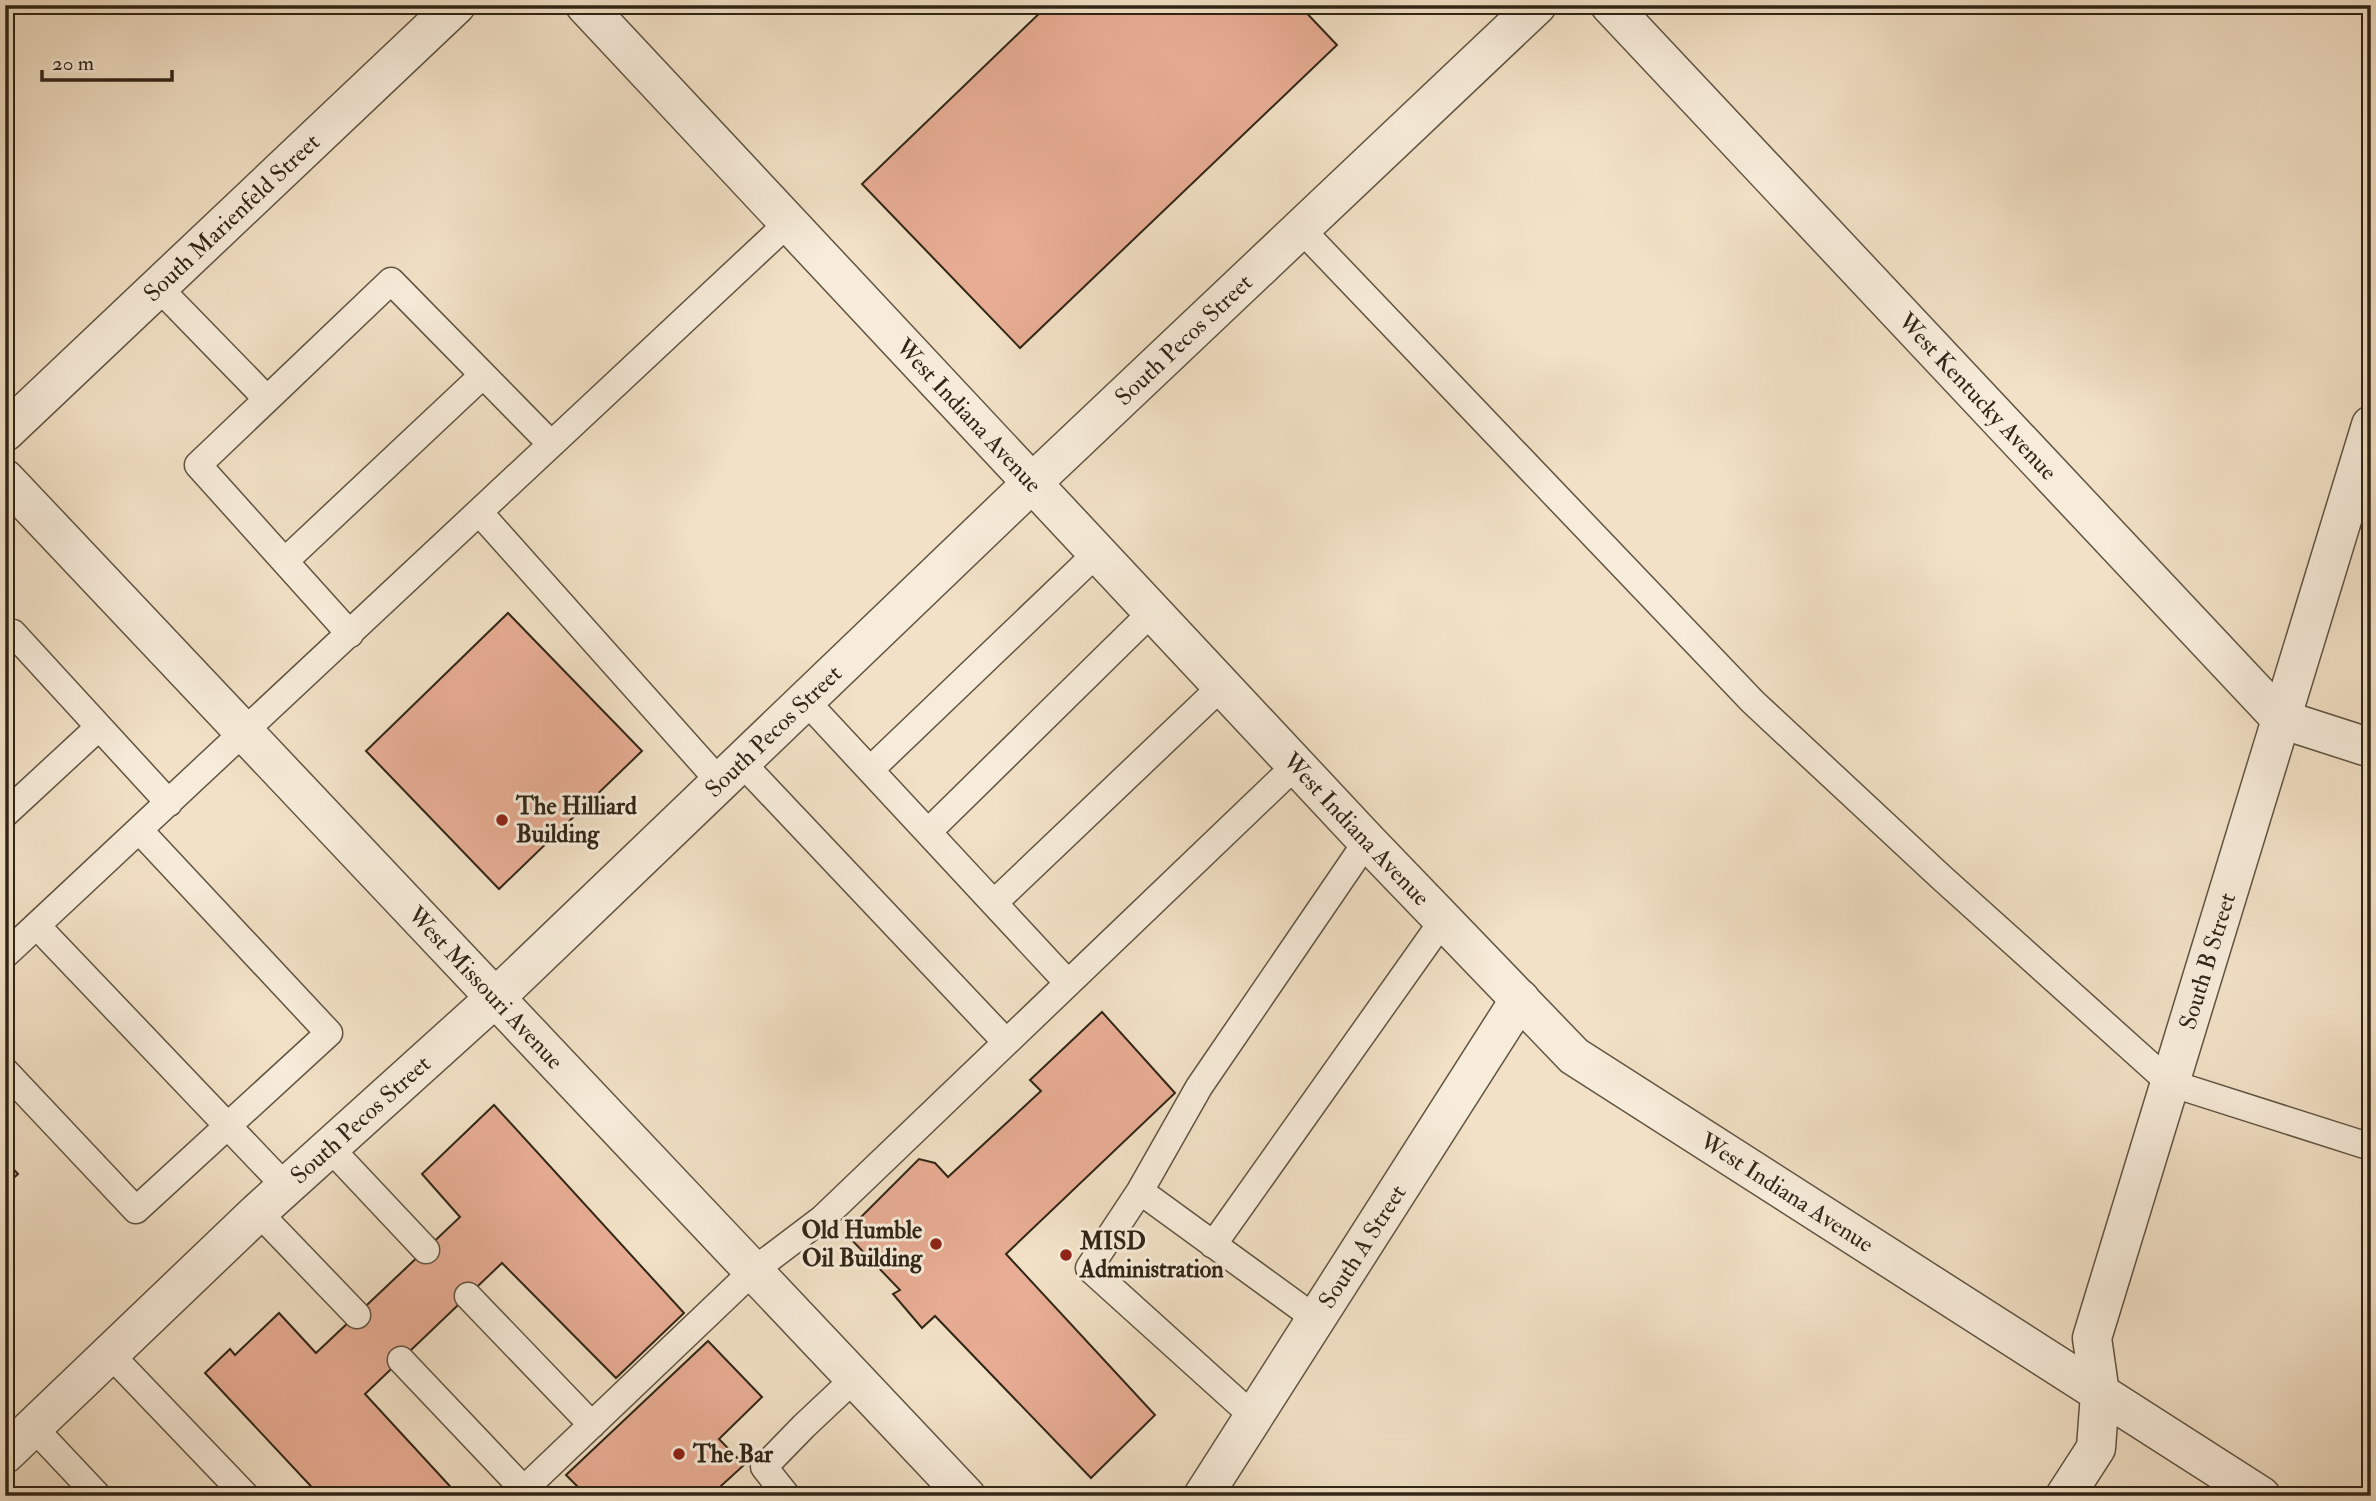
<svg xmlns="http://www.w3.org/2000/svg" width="2376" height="1501" font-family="'IM FELL Double Pica',serif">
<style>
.building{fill:#e8ad94;stroke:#302516;stroke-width:2}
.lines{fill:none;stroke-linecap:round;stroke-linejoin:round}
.service-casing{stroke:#605442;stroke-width:29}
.minor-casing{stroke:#605442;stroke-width:41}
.tertiary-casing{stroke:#605442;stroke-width:41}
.service{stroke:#f7ecda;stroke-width:26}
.minor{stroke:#f7ecda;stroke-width:38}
.tertiary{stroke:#f7ecda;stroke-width:38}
.poi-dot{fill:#8f2418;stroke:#f7ecda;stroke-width:2.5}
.labels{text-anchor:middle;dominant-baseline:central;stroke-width:6;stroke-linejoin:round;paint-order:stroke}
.street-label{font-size:24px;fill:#302516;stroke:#f7ecda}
.poi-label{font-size:24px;font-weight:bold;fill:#302516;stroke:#f7ecda;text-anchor:start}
</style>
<rect width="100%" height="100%" fill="#f2e1c6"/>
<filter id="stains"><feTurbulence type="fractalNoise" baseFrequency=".00286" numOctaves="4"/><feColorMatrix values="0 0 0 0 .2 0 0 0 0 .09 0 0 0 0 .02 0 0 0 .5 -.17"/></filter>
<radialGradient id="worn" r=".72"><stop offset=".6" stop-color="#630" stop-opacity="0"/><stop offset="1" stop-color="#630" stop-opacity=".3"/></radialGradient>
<path class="building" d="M1048 5H1299L1337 45 1020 348 862 184Z
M508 613 642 751 499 889 366 751Z
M1102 1012 1175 1093 1006 1254 1155 1415 1091 1478 935 1316 922 1328 893 1294 900 1290 845 1233 919 1159 935 1163 948 1177 1041 1091 1030 1080Z
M494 1105 684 1313 616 1378 502 1263 365 1394 459 1496H320L205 1373 230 1349 235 1355 279 1313 316 1353 460 1217 422 1174Z
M5 1160 18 1174 5 1186Z
M708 1341 762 1397 719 1439 744 1465 710 1496H567L577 1486 566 1475Z"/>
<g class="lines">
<g class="service-casing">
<path id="service" d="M1301 229 1753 702 1942 878 2170 1083 2371 1147
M158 287 267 399
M479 512 720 782
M285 561 483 375
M350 634 198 465 391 281 551 444
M5 640 13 633 169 803
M805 700 1068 983
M741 762 1006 1042
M870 770 1097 553
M5 814 99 727
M928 832 1152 612
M994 903 1222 686
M37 926 286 1187
M5 955 788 223
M5 1071 136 1210 329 1033 140 831
M330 1148 426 1250
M1140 1191 1089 1268 1254 1417
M258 1212 357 1315
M1213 1245 1444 919
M468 1296 592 1425
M1316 1319 1140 1191 1199 1087 1367 841
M110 1354 246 1496
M401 1360 530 1496
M33 1427 98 1496
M517 1496 753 1271 823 1218 1296 765
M787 1496 764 1467 804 1426 855 1378"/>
</g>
<g class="minor-casing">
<g id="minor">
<path id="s1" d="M5 479 966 1496"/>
<path id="s2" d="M5 1454 258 1212 496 997 1032 483 1537 5"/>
<path id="s3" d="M2065 1496 2096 1448 2100 1394 2092 1338 2371 425"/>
</g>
</g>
<g class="tertiary-casing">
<g id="tertiary">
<path id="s4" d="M585 5 1367 841 1574 1056 2261 1496"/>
<path id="s5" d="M1610 5 2281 719 2371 748"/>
<path id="s6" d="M5 432 456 5"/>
<path id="s7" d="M1203 1496 1520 999"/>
</g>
</g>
<use href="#service" class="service"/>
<use href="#minor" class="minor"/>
<use href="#tertiary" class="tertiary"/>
</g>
<g class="poi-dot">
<circle cx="502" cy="820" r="7"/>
<circle cx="936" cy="1244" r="7"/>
<circle cx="1066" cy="1255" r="7"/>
<circle cx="679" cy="1454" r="7"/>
</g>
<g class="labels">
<g class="street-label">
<text stroke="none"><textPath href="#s6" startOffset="312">South Marienfeld Street</textPath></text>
<text stroke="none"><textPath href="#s2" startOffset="1622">South Pecos Street</textPath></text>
<text stroke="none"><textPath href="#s5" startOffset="537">West Kentucky Avenue</textPath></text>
<text stroke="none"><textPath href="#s4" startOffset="562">West Indiana Avenue</textPath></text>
<text stroke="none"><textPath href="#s2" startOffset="1055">South Pecos Street</textPath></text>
<text stroke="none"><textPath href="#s4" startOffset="1129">West Indiana Avenue</textPath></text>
<text stroke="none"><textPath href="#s3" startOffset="562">South B Street</textPath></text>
<text stroke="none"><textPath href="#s1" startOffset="700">West Missouri Avenue</textPath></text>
<text stroke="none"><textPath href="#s2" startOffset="488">South Pecos Street</textPath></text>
<text stroke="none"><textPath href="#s4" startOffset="1696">West Indiana Avenue</textPath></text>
<text stroke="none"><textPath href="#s7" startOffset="296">South A Street</textPath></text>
</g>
<g class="poi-label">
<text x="516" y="806">The Hilliard<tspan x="516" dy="28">Building</tspan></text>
<text x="922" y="1230" text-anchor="end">Old Humble<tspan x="922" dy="28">Oil Building</tspan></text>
<text x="1080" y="1241">MISD<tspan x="1080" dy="28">Administration</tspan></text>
<text x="693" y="1454">The Bar</text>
</g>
</g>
<rect width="2376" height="1501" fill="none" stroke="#f2e1c6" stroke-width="28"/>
<rect x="7" y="7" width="2362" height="1487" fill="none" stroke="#302516" stroke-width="3.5"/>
<rect x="14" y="14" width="2348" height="1473" fill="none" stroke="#302516" stroke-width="2"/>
<path d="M42 70v10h130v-10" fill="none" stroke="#302516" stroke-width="3.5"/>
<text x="52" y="70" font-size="21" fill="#302516" stroke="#f7ecda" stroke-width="5" paint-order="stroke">20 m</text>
<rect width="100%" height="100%" filter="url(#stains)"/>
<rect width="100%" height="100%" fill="url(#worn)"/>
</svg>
